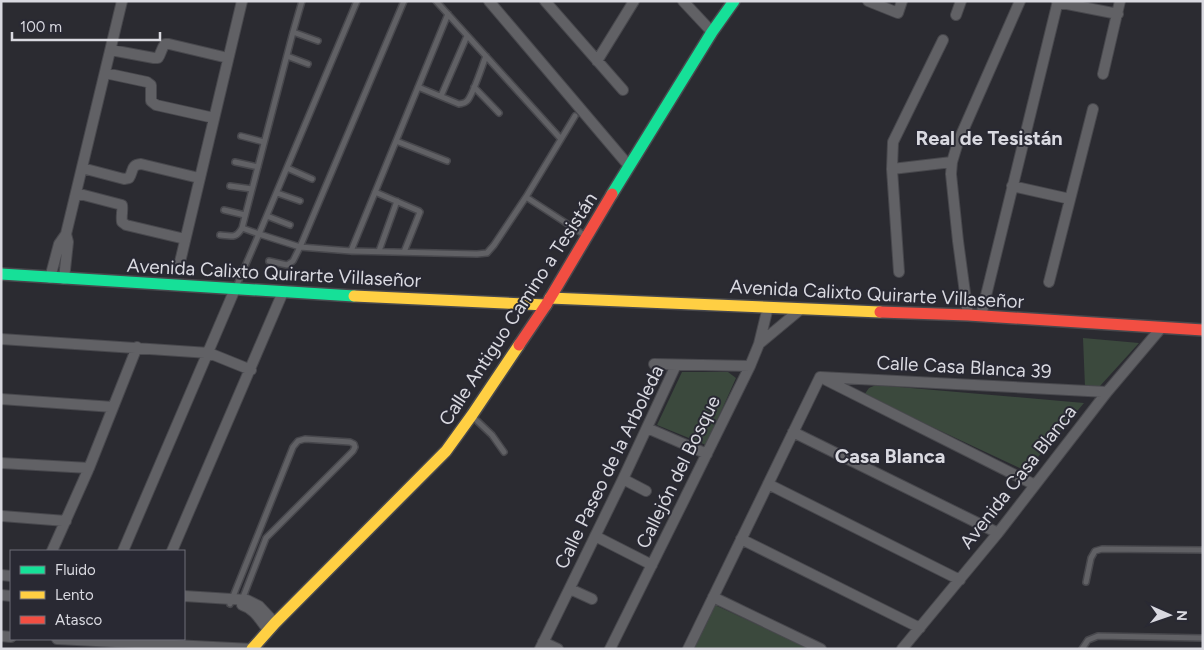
<svg xmlns="http://www.w3.org/2000/svg" width="1204" height="650" font-family="Figtree,sans-serif">
<style>
.green{fill:#3b493d}
.lines{fill:none;stroke-linecap:round;stroke-linejoin:round}
.lane-casing{stroke:#48484d;stroke-width:8}
.street-casing{stroke:#48484d;stroke-width:12}
.fast-casing{stroke:#48484d;stroke-width:14}
.slow-casing{stroke:#48484d;stroke-width:14}
.jam-casing{stroke:#48484d;stroke-width:14}
.lane{stroke:#616165;stroke-width:5}
.street{stroke:#616165;stroke-width:10}
.fast{stroke:#16e098;stroke-width:11}
.slow{stroke:#ffcf43;stroke-width:11}
.jam{stroke:#f24e42;stroke-width:11}
.labels{text-anchor:middle;dominant-baseline:central;stroke-width:4;stroke-linejoin:round;paint-order:stroke}
.street-label{font-size:19px;fill:#d9d9e0;stroke:#292933}
.neighbourhood-label{font-size:20px;font-weight:bold;fill:#d9d9e0;stroke:#292933}
</style>
<rect width="100%" height="100%" fill="#2b2b31"/>
<path class="green" d="M1083 338 1139 343 1100 386 1085 387Z
M682 372H728L736 378 706 445 657 425Z
M876 385 1084 403 1026 471 864 395 869 388Z
M715 605 810 649H694Z"/>
<g class="lines">
<g class="lane-casing">
<path id="lane" d="M302 1 293 32 242 228 259 234 357 1
M436 1 561 139
M293 32 318 41
M287 56 308 64
M418 87 459 104C462 103 464 104 467 101 473 95 482 66 486 56
M474 87 499 113
M441 96 467 36
M241 136 264 142
M396 141 447 161
M235 162 258 167
M287 168 312 179
M230 186 252 189
M375 192 419 211 420 212 404 252
M277 193 300 201
M526 197 586 236
M224 210 245 215
M267 216 290 225
M220 235C231 236 236 239 242 228
M351 251 448 14
M379 251 397 201
M269 261 287 265 293 261 300 247 404 1
M236 287 259 234 300 247 351 251 477 254 487 253 494 245 526 197 575 116
M472 416 492 435 504 452
M1086 582 1091 558 1095 551 1102 549 1203 550
M230 604 293 447 298 441 305 439 350 442 354 444 355 447 353 451 266 538 242 600
M1082 649 1088 640 1098 636 1203 638"/>
</g>
<g class="street-casing">
<path id="street" d="M489 1 629 166
M545 1 623 90
M683 1 712 32
M868 1 898 13 902 1
M1057 2 1118 14
M956 15 961 1
M111 50 154 58H158C161 54 161 49 165 44H169L228 58
M597 61 634 1
M105 73 147 82 151 85V101L156 105 214 118
M1103 74 1120 1
M82 168 124 179 129 178C134 171 130 165 141 164L199 178
M892 169 952 162
M1012 186 1070 199
M76 193 122 205C123 210 121 216 122 222L126 225 185 239
M180 262 242 1
M899 272 892 169 893 142 943 40
M50 278 59 244 66 234 122 1
M64 279 68 242 66 234
M1049 282 1093 109
M968 315 958 241 951 174 952 162 958 142 1020 1
M981 316 1058 1
M1 339 209 353 251 370
M759 344 801 309
M654 364 750 366
M820 377 1107 392
M826 380 1035 485
M1 399 113 407
M647 428 707 454
M793 432 998 533
M1 463 89 468
M623 479 646 491
M768 484 960 580
M2 516 66 521
M595 536 652 565
M741 539 920 628
M52 551 89 468 137 347
M123 551 235 289
M172 551 283 292
M1 575 11 576
M570 589 592 599
M1 595 11 596
M184 596 247 600 259 606 275 623
M713 597 821 649
M242 605C255 609 260 620 268 630
M1 636 11 637
M57 639 252 649
M543 642 558 649
M540 649 623 479 676 365
M610 649 682 504 750 366 759 344 768 307
M688 649 820 377
M902 649 998 533 1107 392 1162 327"/>
</g>
<g class="fast-casing">
<path id="fast" d="M612 194 712 32 734 1
M1 274 354 296"/>
</g>
<g class="slow-casing">
<path id="slow" d="M354 296 546 305
M550 298 880 312
M252 649 275 623 446 451 472 415 519 345"/>
</g>
<g class="jam-casing">
<path id="jam" d="M880 312 968 315 1203 330
M519 345 546 305 612 194"/>
</g>
<use href="#lane" class="lane"/>
<use href="#street" class="street"/>
<use href="#fast" class="fast"/>
<use href="#slow" class="slow"/>
<use href="#jam" class="jam"/>
</g>
<g class="labels">
<g class="street-label">
<text transform="translate(274 273) rotate(3)">Avenida Calixto Quirarte Villaseñor</text>
<text transform="translate(877 294) rotate(3)">Avenida Calixto Quirarte Villaseñor</text>
<text transform="translate(518 309) rotate(-57)">Calle Antiguo Camino a Tesistán</text>
<text transform="translate(964 367) rotate(3)">Calle Casa Blanca 39</text>
<text transform="translate(609 467) rotate(-64)">Calle Paseo de la Arboleda</text>
<text transform="translate(678 472) rotate(-64)">Callejón del Bosque</text>
<text transform="translate(1018 477) rotate(-52)">Avenida Casa Blanca</text>
</g>
<g class="neighbourhood-label">
<text x="989" y="138">Real de Tesistán</text>
<text x="890" y="456">Casa Blanca</text>
</g>
</g>
<rect width="1204" height="650" fill="none" stroke="#d9d9e0" stroke-width="5"/>
<rect x="10" y="550" width="175" height="90" fill="#292933" stroke="#6f6f78"/>
<rect x="20" y="566" width="25" height="8" fill="#16e098" stroke="#6f6f78"/>
<text x="55" y="575" font-size="15" fill="#d9d9e0">Fluido</text>
<rect x="20" y="591" width="25" height="8" fill="#ffcf43" stroke="#6f6f78"/>
<text x="55" y="600" font-size="15" fill="#d9d9e0">Lento</text>
<rect x="20" y="616" width="25" height="8" fill="#f24e42" stroke="#6f6f78"/>
<text x="55" y="625" font-size="15" fill="#d9d9e0">Atasco</text>
<g transform="translate(1169 615) rotate(92)" stroke="#292933" stroke-width="4" paint-order="stroke">
<path d="M0-4L9 19L0 12L-9 19Z" fill="#d9d9e0"/>
<text y="-8" font-size="14" font-weight="bold" text-anchor="middle" fill="#d9d9e0">N</text>
</g>
<path d="M12 32v8h148v-8" fill="none" stroke="#d9d9e0" stroke-width="2.5"/>
<text x="20" y="32" font-size="15" fill="#d9d9e0" stroke="#292933" stroke-width="4" paint-order="stroke">100 m</text>
</svg>
